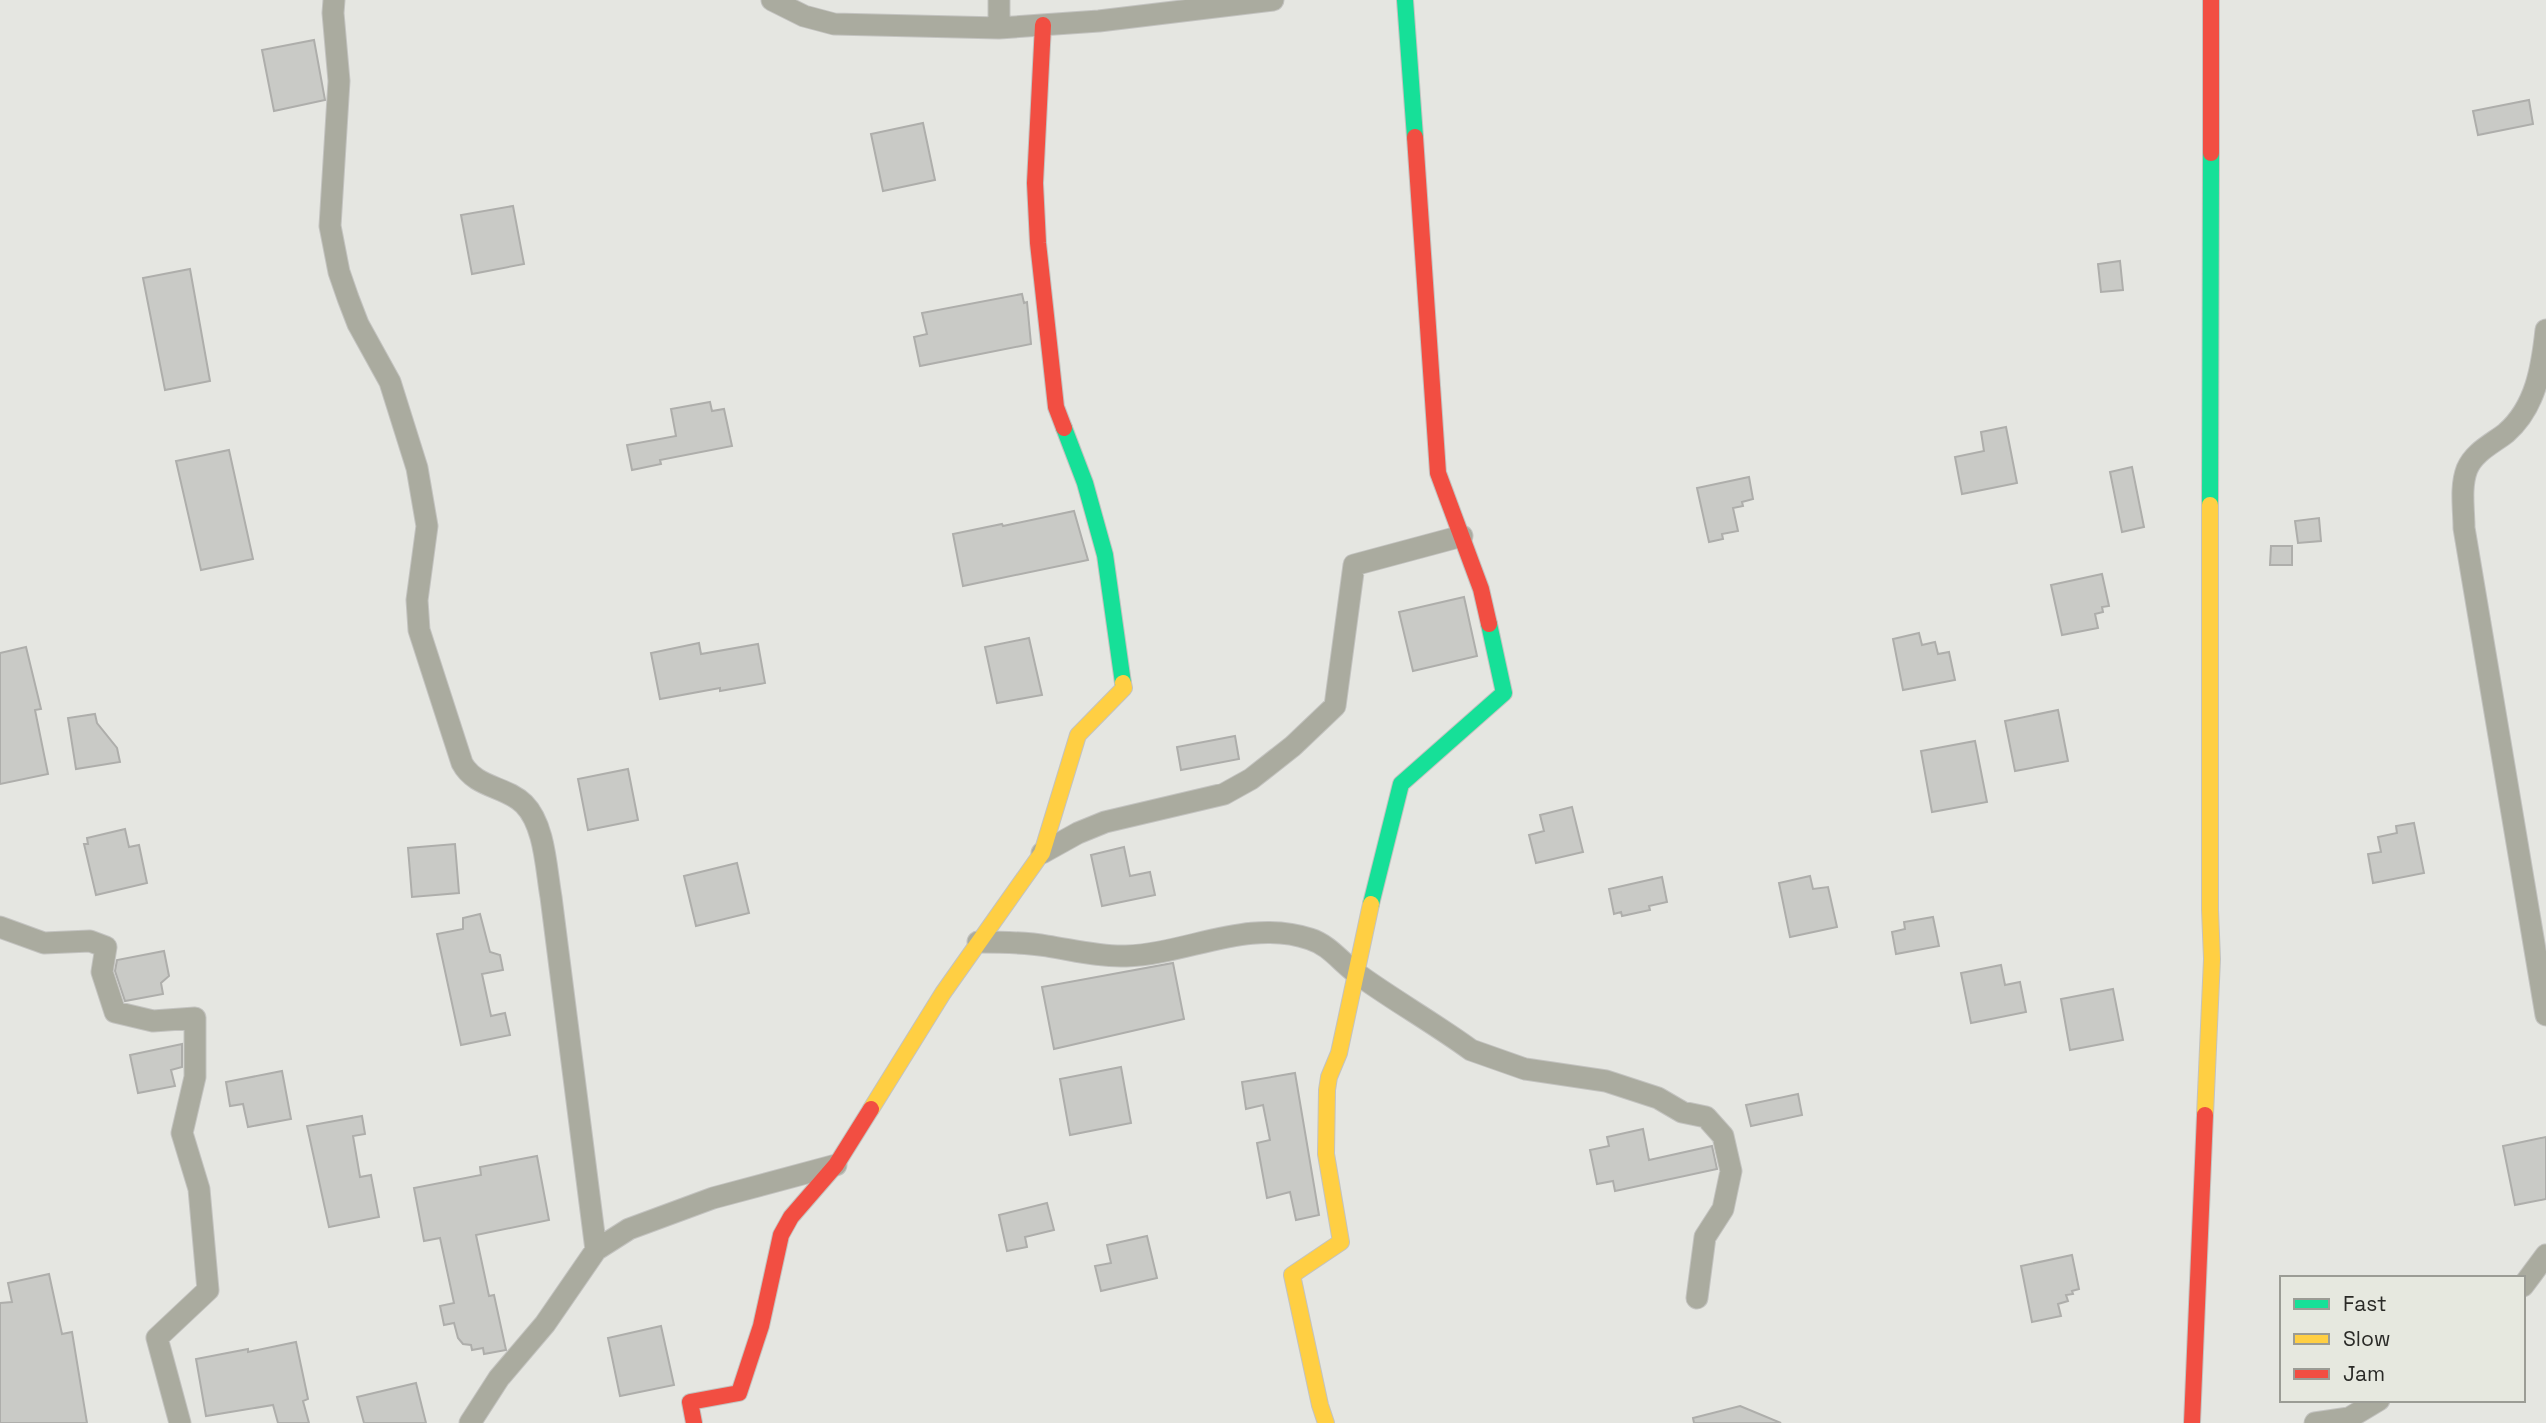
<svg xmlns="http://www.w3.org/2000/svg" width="2546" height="1423" font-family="'Space Grotesk',sans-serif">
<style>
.building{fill:#c9cac6;stroke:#aeaeab;stroke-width:2}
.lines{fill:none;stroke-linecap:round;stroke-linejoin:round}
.street-casing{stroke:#c3c3c0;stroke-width:23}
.fast-casing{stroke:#c3c3c0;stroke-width:18}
.slow-casing{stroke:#c3c3c0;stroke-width:18}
.jam-casing{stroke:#c3c3c0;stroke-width:18}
.street{stroke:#aaab9f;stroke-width:21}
.fast{stroke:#16e098;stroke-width:16}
.slow{stroke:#ffcf43;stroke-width:16}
.jam{stroke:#f24e42;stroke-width:16}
</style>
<rect width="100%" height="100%" fill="#e5e6e1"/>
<path class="building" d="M314 40 325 100 274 111 262 50Z
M2529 100 2533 124 2478 135 2473 111Z
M923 123 935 180 883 191 871 134Z
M513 206 524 264 472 274 461 215Z
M2120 261 2123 290 2101 292 2098 264Z
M190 269 210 381 165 390 143 278Z
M1022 294 1024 303 1027 302 1031 344 920 366 914 337 927 334 922 313Z
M710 402 712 411 724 409 732 446 660 460 661 464 632 470 627 445 676 436 671 409Z
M2006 427 2017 483 1962 494 1955 457 1984 451 1981 432Z
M229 450 253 559 201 570 176 461Z
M2132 467 2144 527 2122 532 2110 472Z
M1749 477 1753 499 1742 502 1743 506 1733 508 1738 531 1722 534 1723 539 1709 542 1697 488Z
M1074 511 1088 560 963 586 953 534 1002 524 1003 526Z
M2319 518 2321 541 2298 543 2295 521Z
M2271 546H2292V565H2270Z
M2102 574 2109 606 2102 607 2103 612 2095 614 2098 628 2062 635 2051 585Z
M1464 597 1477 656 1413 671 1399 612Z
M1919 633 1922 645 1935 642 1938 654 1949 652 1955 680 1903 690 1893 639Z
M1029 638 1042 695 997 703 985 647Z
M699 643 701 654 758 644 765 683 720 691V688L660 699 651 653Z
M26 647 41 709 35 710 48 774 0 784V653Z
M2058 710 2068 761 2015 771 2005 721Z
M95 714 97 723 117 748 120 762 76 769 68 718Z
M1235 736 1239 759 1181 770 1177 747Z
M1975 741 1987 802 1932 812 1921 751Z
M628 769 638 820 588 830 578 779Z
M1572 807 1583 852 1536 863 1529 835 1544 831 1540 815Z
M2414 823 2424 873 2373 883 2368 854 2381 852 2378 837 2397 833 2396 826Z
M125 829 129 847 139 845 147 883 96 895 84 844H88L87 838Z
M455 844 459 893 412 897 408 848Z
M1124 847 1130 876 1150 872 1155 895 1102 906 1091 855Z
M737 863 749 913 696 926 684 876Z
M1810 876 1813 889 1828 887 1837 927 1790 937 1779 883Z
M1662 877 1667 902 1649 906 1650 910 1622 916 1621 912 1614 914 1609 889Z
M480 914 490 952 500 955 503 970 482 974 491 1016 505 1013 510 1035 461 1045 437 934 463 929V918Z
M1933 917 1939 946 1896 954 1892 932 1905 929 1904 922Z
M164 951 169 976 161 983 163 994 125 1001 115 971 117 960Z
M1173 963 1184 1019 1054 1049 1042 987Z
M2001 965 2005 985 2020 982 2026 1012 1971 1023 1961 973Z
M2113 989 2123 1040 2070 1050 2061 999Z
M182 1044V1067L171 1070 175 1086 138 1093 130 1055Z
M1121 1067 1131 1123 1070 1135 1060 1079Z
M282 1071 291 1119 248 1127 243 1104 230 1106 226 1082Z
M1295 1073 1319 1215 1296 1220 1290 1192 1267 1198 1257 1143 1270 1140 1263 1105 1246 1109 1242 1082Z
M1798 1094 1802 1115 1751 1126 1746 1105Z
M362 1116 365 1134 353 1136 360 1177 371 1175 379 1217 329 1227 307 1126Z
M1643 1129 1649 1160 1712 1146 1717 1169 1615 1191 1613 1181 1597 1184 1590 1150 1609 1146 1607 1137Z
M2546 1137V1199L2515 1205 2503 1146Z
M537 1156 549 1220 476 1235 489 1296 494 1295 506 1350 484 1354 483 1348 472 1350 471 1345 463 1344 458 1338 454 1323 444 1325 440 1306 454 1303 440 1238 424 1241 414 1188 481 1175 480 1167Z
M1047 1203 1054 1230 1025 1237 1027 1247 1007 1251 999 1215Z
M1147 1236 1157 1278 1101 1291 1095 1266 1111 1263 1107 1245Z
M2072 1255 2079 1289 2072 1291 2073 1294 2066 1295 2068 1301 2058 1304 2061 1316 2032 1322 2021 1266Z
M49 1274 62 1334 72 1332 87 1423H0V1303L12 1302 8 1283Z
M661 1326 674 1385 620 1396 608 1338Z
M296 1342 308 1399 303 1401 309 1423H278L273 1405 206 1416 196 1359 248 1349V1352Z
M416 1383 426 1423H364L357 1397Z
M1740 1406 1781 1423H1694L1693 1418Z"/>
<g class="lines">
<g class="street-casing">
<path id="street" d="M334 0 333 13 339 81 330 226 339 272 348 298 358 324 390 382 417 468 427 526 417 600 419 630 462 763C475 788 506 786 524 804 545 825 546 869 551 897L596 1250
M772 0 804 16 834 24 999 28 1099 21 1273 0
M999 0V28
M2546 330C2542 367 2536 407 2506 433 2492 444 2474 452 2467 469 2460 487 2464 510 2464 528L2546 1015
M1042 853 1078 833 1105 822 1224 794 1251 779 1293 746 1335 706 1354 565 1462 536
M0 927 44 943 90 941 106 947 102 972 115 1012 153 1021 195 1018V1077L182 1133 199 1189 208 1290 157 1338 180 1423
M978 942C1001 942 1024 942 1047 946 1073 950 1100 957 1126 956 1187 954 1248 918 1310 939 1329 945 1340 961 1356 973 1393 1000 1434 1023 1471 1050L1525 1069 1606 1081 1658 1098 1682 1112 1706 1117 1723 1136 1731 1171 1723 1209 1705 1237 1697 1298
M2523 1286 2546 1255
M470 1423 499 1378 545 1324 596 1250 629 1229 713 1198 836 1165
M2315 1423 2349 1418 2379 1400"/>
</g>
<g class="fast-casing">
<path id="fast" d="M1405 0 1415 137
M1064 428 1085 483 1105 555 1123 683
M2210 505 2211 153
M1371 904 1401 784 1504 693 1489 624"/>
</g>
<g class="slow-casing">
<path id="slow" d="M871 1109 943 993 1042 853 1078 735 1124 688 1123 683
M2205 1115 2212 959 2210 910V505
M1326 1423 1320 1405 1292 1275 1341 1242 1326 1154 1327 1090 1329 1077 1339 1053 1371 904"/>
</g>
<g class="jam-casing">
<path id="jam" d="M1043 25 1035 183 1038 243 1056 407 1064 428
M1415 137 1438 473 1481 589 1489 624
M2211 153V0
M694 1423 690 1402 739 1393 761 1326 781 1235 791 1217 836 1165 871 1109
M2192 1423 2205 1115"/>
</g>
<use href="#street" class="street"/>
<use href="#fast" class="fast"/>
<use href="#slow" class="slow"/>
<use href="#jam" class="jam"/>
</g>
<rect x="2280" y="1276" width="245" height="126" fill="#e6e8df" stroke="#9b9c95" stroke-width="2"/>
<rect x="2294" y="1299" width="35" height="10" fill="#16e098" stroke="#9b9c95" stroke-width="2"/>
<text x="2343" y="1311" font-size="21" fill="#2a2a27">Fast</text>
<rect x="2294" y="1334" width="35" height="10" fill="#ffcf43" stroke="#9b9c95" stroke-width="2"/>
<text x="2343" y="1346" font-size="21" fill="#2a2a27">Slow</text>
<rect x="2294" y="1369" width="35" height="10" fill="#f24e42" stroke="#9b9c95" stroke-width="2"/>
<text x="2343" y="1381" font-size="21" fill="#2a2a27">Jam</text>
</svg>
